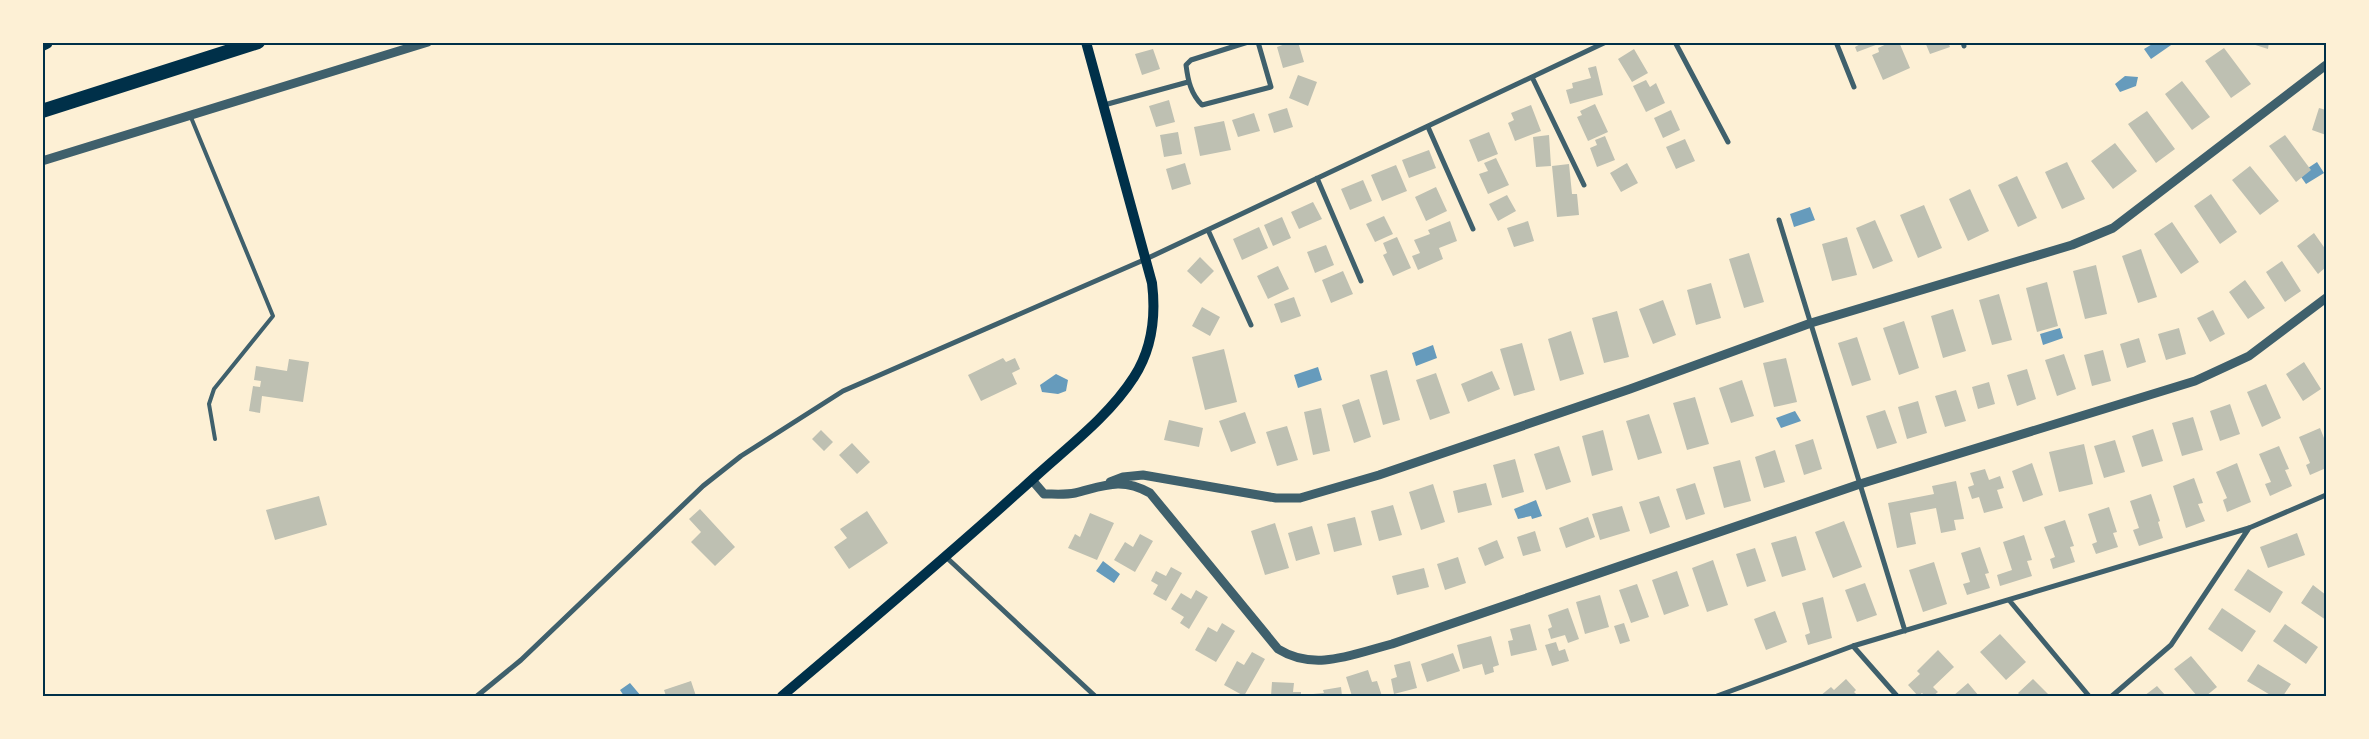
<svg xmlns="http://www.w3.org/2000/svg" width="2369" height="739" font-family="'Exo 2',sans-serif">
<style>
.water{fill:#669bbc}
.building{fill:#bec0b2}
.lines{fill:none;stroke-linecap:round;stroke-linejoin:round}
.service{stroke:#3f606c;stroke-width:4}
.minor{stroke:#3f606c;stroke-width:5}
.tertiary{stroke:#3f606c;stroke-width:9}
.secondary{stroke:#003049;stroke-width:10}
.trunk{stroke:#003049;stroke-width:14}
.neatline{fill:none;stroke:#003049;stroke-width:2}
</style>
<rect width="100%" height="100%" fill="#fdf0d5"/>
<path class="water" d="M2154 43 2173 42 2174 43 2151 59 2144 49Z
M2125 76 2138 77 2136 86 2120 92 2115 84Z
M2317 162 2324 173 2306 184 2299 174Z
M1810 207 1815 220 1794 227 1790 214Z
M2060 328 2063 338 2043 345 2040 334Z
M1433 345 1437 358 1416 366 1412 353Z
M1318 367 1322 380 1298 388 1294 375Z
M1056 374 1068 380 1066 391 1058 394 1042 392 1040 385Z
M1795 411 1801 421 1781 428 1776 418Z
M1536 500 1542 516 1532 519 1531 516 1518 519 1514 509Z
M1103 561 1120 574 1114 583 1096 571Z
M630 683 641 696H624L620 690Z"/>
<path class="building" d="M1291 42H1298L1304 62 1283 68 1277 47Z
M1864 42H1881V43L1857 52 1855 47Z
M1891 42H1899L1910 68 1883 80 1872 55 1879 52 1878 48Z
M1925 42H1948L1950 47 1930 54Z
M2246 42H2269L2268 49Z
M2224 48 2251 84 2231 98 2205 61Z
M1153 49 1160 69 1142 75 1135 54Z
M1634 49 1648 73 1632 82 1618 59Z
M1596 66 1603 95 1570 104 1566 90 1573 88 1572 83 1591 78 1588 68Z
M1298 75 1317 82 1308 106 1289 98Z
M1646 80 1650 87 1656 83 1665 103 1646 112 1633 86Z
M2182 81 2210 117 2192 130 2165 94Z
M1169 100 1175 122 1156 127 1149 106Z
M1595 104 1608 132 1588 141 1577 117 1582 115 1580 111Z
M1531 105 1541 131 1515 141 1508 123 1514 120 1511 113Z
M1287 108 1293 127 1274 133 1268 114Z
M2319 108 2326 110V135L2312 130Z
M1671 110 1680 130 1663 138 1654 118Z
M2147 111 2175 149 2156 163 2128 124Z
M1254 113 1260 131 1238 137 1232 120Z
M1224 121 1231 150 1200 156 1194 127Z
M1178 132 1182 154 1164 157 1160 135Z
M1489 132 1498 154 1478 162 1469 140Z
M1549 135 1551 166 1536 167 1533 137Z
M2285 135 2311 170 2296 182 2269 146Z
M1605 136 1615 160 1597 167 1590 148 1597 145 1595 140Z
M1685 139 1695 161 1676 169 1666 147Z
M2115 143 2137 171 2113 189 2091 161Z
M1429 150 1436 168 1409 178 1402 160Z
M1496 158 1509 185 1488 194 1479 174 1488 171 1484 163Z
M2067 162 2085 199 2062 209 2045 172Z
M1185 163 1191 184 1172 190 1166 169Z
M1627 163 1638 183 1621 192 1610 173Z
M1569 164 1572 194H1577L1579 215 1557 217 1552 166Z
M1396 165 1407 191 1382 201 1371 175Z
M2250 166 2279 201 2260 215 2232 180Z
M2017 176 2037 218 2018 227 1998 185Z
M1363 180 1372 201 1350 210 1341 189Z
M1436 187 1447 211 1426 221 1415 197Z
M1970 189 1989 231 1968 241 1949 199Z
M2211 194 2237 232 2220 244 2194 206Z
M1507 195 1516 211 1498 221 1489 204Z
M1313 202 1322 219 1299 229 1291 212Z
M1924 205 1942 248 1918 258 1900 215Z
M1384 216 1393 234 1375 242 1366 224Z
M1282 217 1291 238 1273 246 1264 225Z
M1875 220 1893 261 1873 269 1856 228Z
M1450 221 1457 241 1439 248 1443 259 1418 270 1412 256 1420 253 1414 240 1430 234 1428 230Z
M1528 221 1534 241 1514 247 1507 228Z
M2172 222 2199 262 2181 274 2154 234Z
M1259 227 1268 248 1242 260 1233 239Z
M2314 233 2326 250V267L2318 274 2297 246Z
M1397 237 1411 268 1393 276 1383 255 1387 253 1383 243Z
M1847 237 1857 275 1832 281 1822 244Z
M1326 245 1334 265 1315 273 1307 252Z
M2141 249 2157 297 2138 303 2122 256Z
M1749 253 1764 302 1744 308 1729 259Z
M1200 257 1214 271 1201 284 1187 271Z
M2282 261 2301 291 2285 302 2266 272Z
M2096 265 2107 314 2085 319 2073 271Z
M1278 266 1289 289 1268 299 1257 276Z
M1343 271 1353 294 1331 303 1322 280Z
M2245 280 2265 308 2248 319 2229 292Z
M2047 282 2058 326 2037 332 2026 288Z
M1711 283 1721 318 1696 325 1687 290Z
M1999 294 2012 340 1992 345 1979 300Z
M1294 297 1301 316 1281 323 1274 304Z
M1663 300 1676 335 1653 344 1639 309Z
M1202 307 1220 317 1210 336 1192 326Z
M1953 309 1966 351 1943 358 1931 316Z
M2213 310 2225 334 2210 342 2197 318Z
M1617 311 1629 357 1604 363 1592 318Z
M1904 321 1919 368 1899 375 1883 328Z
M2179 328 2186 354 2166 360 2158 334Z
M1571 331 1584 374 1560 381 1548 339Z
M1857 337 1871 380 1852 386 1838 343Z
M2139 338 2146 362 2127 368 2120 344Z
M1522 343 1535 390 1514 396 1500 349Z
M1224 349 1237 402 1205 410 1192 357Z
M2103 350 2111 381 2092 386 2084 355Z
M2064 354 2076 389 2057 396 2045 360Z
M1003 358 1006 362 1015 358 1020 369 1012 373 1017 384 981 401 968 375Z
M1786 358 1797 402 1774 407 1763 363Z
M289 359 309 362 303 402 262 396 260 413 249 411 253 386 260 387 261 381 254 380 256 366 287 371Z
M2304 362 2321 389 2303 401 2286 374Z
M2027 369 2036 399 2017 406 2007 375Z
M1387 370 1400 420 1383 425 1370 375Z
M1492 371 1500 389 1468 402 1461 384Z
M1436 373 1450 413 1430 420 1416 380Z
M1742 380 1754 416 1731 423 1719 388Z
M1989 382 1995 404 1978 409 1972 387Z
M2266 384 2281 418 2262 427 2247 392Z
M1956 390 1966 421 1945 427 1935 396Z
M1695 397 1709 444 1687 450 1673 403Z
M1359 399 1371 437 1354 443 1342 405Z
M1918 401 1927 433 1907 439 1898 407Z
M2230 404 2240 434 2220 441 2210 411Z
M1321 408 1330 451 1313 455 1304 412Z
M1885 410 1897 443 1877 449 1866 416Z
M1245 412 1256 443 1231 452 1219 421Z
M1649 414 1662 453 1638 460 1626 421Z
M2193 417 2203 450 2182 456 2172 423Z
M1169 420 1203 428 1199 447 1164 440Z
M1287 426 1298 460 1277 466 1266 432Z
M2320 428 2326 443V468L2310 475 2306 465 2310 463 2299 437Z
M2153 429 2163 461 2142 467 2132 436Z
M821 430 833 442 824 451 812 439Z
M1603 430 1613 470 1592 476 1582 436Z
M1813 439 1822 469 1804 475 1795 445Z
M2115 440 2125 472 2104 478 2094 446Z
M852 443 870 462 857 474 839 455Z
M2084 444 2093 484 2059 492 2049 452Z
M1559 446 1571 482 1546 490 1534 454Z
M2279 446 2289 469 2285 470 2292 486 2270 496 2265 484 2271 482 2259 454Z
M1775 450 1785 482 1764 488 1755 457Z
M1515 459 1524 492 1502 498 1493 465Z
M1740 460 1751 501 1724 508 1713 467Z
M2032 463 2043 495 2023 502 2012 471Z
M2237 463 2251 502 2227 512 2223 500 2227 498 2216 472Z
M1985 469 1989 480 2000 476 2004 488 1997 490 2003 508 1984 513 1979 497 1972 499 1968 487 1974 485 1970 473Z
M2194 478 2203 503 2198 504 2205 521 2186 528 2173 486Z
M1956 481 1964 519 1954 520 1956 530 1941 533 1936 508 1910 513 1916 544 1897 548 1888 503 1934 494 1932 486Z
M1486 483 1492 505 1458 513 1453 491Z
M1695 483 1705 514 1686 520 1676 489Z
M1433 484 1445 522 1421 530 1409 492Z
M2151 494 2160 521 2158 522 2163 538 2139 546 2133 530 2139 528 2130 501Z
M319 496 327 525 275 540 266 510Z
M1659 496 1670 527 1650 534 1639 502Z
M1393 505 1402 535 1379 541 1371 511Z
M1622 506 1630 531 1600 540 1592 514Z
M2109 507 2117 532 2113 533 2118 547 2096 554 2092 544 2097 542 2088 514Z
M700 509 735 547 715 566 691 542 701 532 689 519Z
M867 511 888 543 849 569 834 547 847 538 840 529Z
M1090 513 1114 523 1097 560 1068 548 1075 534 1080 537Z
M1355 517 1362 545 1334 552 1327 524Z
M1588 517 1595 537 1566 548 1559 528Z
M2065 520 2074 546 2070 547 2075 562 2053 569 2050 559 2055 557 2044 527Z
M1844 521 1862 567 1833 578 1815 532Z
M1275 523 1289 568 1265 575 1251 531Z
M1312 526 1320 554 1296 561 1288 533Z
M1535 531 1541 551 1523 556 1517 537Z
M2297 533 2305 555 2268 568 2260 547Z
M1140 534 1153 541 1135 572 1114 560 1125 542 1133 547Z
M2024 535 2032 560 2027 561 2032 576 2000 586 1997 575 2012 570 2003 542Z
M1796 536 1806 570 1782 577 1771 543Z
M1497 540 1504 558 1485 566 1478 548Z
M1980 547 1989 573 1985 574 1990 588 1967 595 1963 584 1970 582 1961 553Z
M1755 548 1766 581 1747 587 1736 554Z
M1458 557 1466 583 1445 590 1437 564Z
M1713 560 1728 605 1707 612 1692 568Z
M1934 562 1947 604 1923 612 1909 570Z
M1171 567 1182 573 1166 601 1153 594 1158 585 1151 581 1156 571 1166 576Z
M1424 568 1429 587 1397 595 1392 576Z
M2248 569 2283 592 2270 613 2234 590Z
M1677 571 1689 606 1664 615 1652 580Z
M1865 583 1877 615 1857 622 1845 590Z
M1637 584 1649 617 1631 623 1619 590Z
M2313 585 2326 595V620L2301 603Z
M1196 590 1208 597 1189 629 1180 623 1184 617 1171 609 1181 593 1191 599Z
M1600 595 1609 627 1585 634 1576 602Z
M1823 597 1832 638 1808 645 1805 635 1810 633 1802 603Z
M1568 608 1579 639 1568 643 1565 635 1551 639 1548 629 1552 627 1548 615Z
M2222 608 2256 631 2242 652 2208 629Z
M1775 611 1787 642 1766 650 1754 619Z
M1222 623 1235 631 1216 662 1195 650 1208 627 1217 632Z
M1624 623 1630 641 1620 644 1614 626Z
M1530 624 1537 650 1511 656 1508 641 1513 640 1510 629Z
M2285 624 2318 647 2306 664 2273 641Z
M2000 634 2026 662 2006 680 1980 652Z
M1491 636 1499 665 1493 667 1494 672 1485 675 1482 664 1463 669 1457 645Z
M1556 642 1559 651 1565 649 1569 661 1552 666 1545 645Z
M1938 650 1954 667 1933 687 1938 692 1933 696H1925L1922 693 1918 696 1908 685 1920 674 1917 671Z
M1252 652 1265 659 1244 696 1224 685 1237 661 1244 665Z
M1453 653 1460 671 1427 682 1421 664Z
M2191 656 2217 687 2206 696H2197L2174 669Z
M1410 661 1417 688 1394 694 1391 679 1397 677 1394 665Z
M2258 664 2291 684 2283 696H2272L2247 681Z
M1368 670 1372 682 1377 681 1382 696H1352L1346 677Z
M1846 679 1856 690 1854 692 1858 696H1820L1831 687 1834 690Z
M2033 679 2050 696H2021L2018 693Z
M691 681 696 696H666L664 690Z
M1272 682 1294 683 1293 692H1301V696H1271Z
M1968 683 1979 696H1953Z
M2157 686 2166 696H2144Z
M1341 687 1342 696H1314L1313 694 1324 693 1323 690Z"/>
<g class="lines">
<path class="service" d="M190 115 273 316 214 389 209 404 215 439"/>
<path class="minor" d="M1248 42 1191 60 1186 65C1188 81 1191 94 1202 105L1271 87 1258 42
M1675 42 1728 142
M1836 42 1854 87
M1963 42 1964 46
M1532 77 1584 185
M1104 105 1188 82
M1428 127 1473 229
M1317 178 1361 281
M1779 220 1905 631
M1208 230 1251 325
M946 557 1095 696
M2009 600 2089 696
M1853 646 1897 696
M477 696 521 660 703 486 741 456 843 391 1146 259 1606 42
M1717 696 1853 646 2249 528 2326 495
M2112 696 2171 645 2249 528
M2326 696V695"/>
<path class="tertiary" d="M42 161 428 42
M1032 480 1044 494C1054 494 1066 495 1075 493 1104 486 1121 477 1150 493L1278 649C1315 672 1353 654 1392 644L1860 484 2195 381 2249 356 2326 298
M1110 482 1123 477 1143 475 1276 498H1300L1379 475 1630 389 1811 323 2072 245 2113 228 2326 65"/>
<path class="secondary" d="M782 696C867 624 953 552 1036 476 1069 446 1109 416 1134 377 1152 349 1156 316 1152 283L1086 42"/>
<path class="trunk" d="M42 44 46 42
M42 111 258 42"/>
</g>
<rect width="2369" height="739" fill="none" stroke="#fdf0d5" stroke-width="88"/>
<rect x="44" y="44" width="2281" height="651" class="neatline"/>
</svg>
